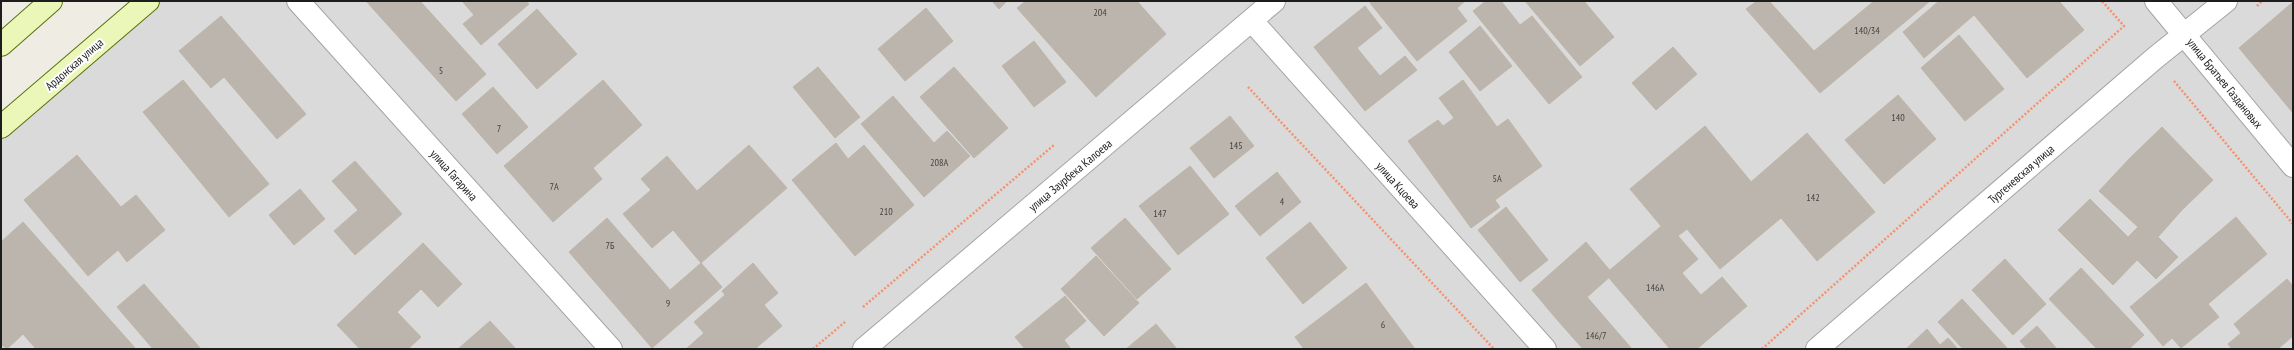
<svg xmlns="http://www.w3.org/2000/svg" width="2294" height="350" font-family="'PT Sans Narrow',sans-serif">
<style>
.residential{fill:#dbdada}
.building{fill:#bbb5ad;stroke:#bfb5a6}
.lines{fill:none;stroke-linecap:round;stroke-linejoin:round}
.minor-casing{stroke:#a4a4a4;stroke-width:24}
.tertiary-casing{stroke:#a4a4a4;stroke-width:24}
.secondary-casing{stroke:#567108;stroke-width:24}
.path{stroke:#f6906d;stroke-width:2.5;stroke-dasharray:2 2;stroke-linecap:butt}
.minor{stroke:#fff;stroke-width:22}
.tertiary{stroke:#fff;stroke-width:22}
.secondary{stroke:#ebf7b8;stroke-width:22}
.labels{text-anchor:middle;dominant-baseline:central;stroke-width:4;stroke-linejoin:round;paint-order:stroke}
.number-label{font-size:10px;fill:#444341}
.street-label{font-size:12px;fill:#1d1d1d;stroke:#fff}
</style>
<rect width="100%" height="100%" fill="#eeece3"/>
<path class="residential" d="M148 1H2293V349H1V127Z"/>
<path class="building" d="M366 1H420L486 74 456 101Z
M462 1H526L529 4 481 45 463 24 474 15Z
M992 1H1007L999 9Z
M1026 1H1137L1166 34 1096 97 1017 8Z
M1373 1H1465L1457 8 1467 21 1417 61 1370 3Z
M1486 1H1501L1520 25 1532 16 1582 77 1549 104 1473 11Z
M1525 1H1584L1614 37 1580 66Z
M1757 1H1769L1814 51 1874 1H1930L1820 93 1746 9Z
M1939 1H2059L2084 30 2027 78 1974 15 1924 58 1903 32Z
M2293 2V113L2239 48Z
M1365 6 1382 28 1357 48 1380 76 1405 56 1417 70 1365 111 1314 47Z
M926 8 953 41 905 81 878 49Z
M537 9 577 54 537 89 498 44Z
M221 16 306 114 277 139 224 77 211 88 179 51Z
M1480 26 1512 66 1480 91 1449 52Z
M1959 35 2004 89 1965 121 1921 68Z
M1034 41 1066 82 1034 107 1002 66Z
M1673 47 1697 74 1656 110 1632 83Z
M818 67 860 117 835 138 793 87Z
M954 67 1008 128 974 158 920 97Z
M183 80 269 184 229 217 143 112Z
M603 80 642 125 593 168 602 179 553 222 504 166Z
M1463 80 1497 127 1508 119 1542 166 1495 200 1500 207 1471 228 1408 141 1438 120 1443 126 1454 118 1439 98Z
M493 87 528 127 497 154 462 114Z
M1898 95 1936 139 1884 184 1845 140Z
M893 96 934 143 947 131 970 156 924 197 861 124Z
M1230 116 1254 146 1214 178 1190 148Z
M1705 126 1781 218 1720 269 1687 229 1678 236 1666 222 1661 226 1630 189Z
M2162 127 2213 180 2181 211 2130 158Z
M1807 133 1875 212 1817 261 1751 182Z
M836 143 848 159 864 145 914 205 883 232 819 157Z
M749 145 787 188 701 263 673 230 652 248 623 214 651 190 641 179 667 156 697 191Z
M77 155 121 207 136 195 165 230 127 262 118 250 88 276 24 200Z
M819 157 883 232 855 256 792 180Z
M2130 158 2181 211 2158 237 2143 222 2138 227 2099 191Z
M355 161 402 214 355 255 334 231 358 210 332 181Z
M1190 166 1229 214 1178 255 1139 206Z
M1277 172 1301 202 1260 236 1235 206Z
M300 189 325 219 294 245 269 215Z
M2090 199 2128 237 2143 222 2178 257 2156 279 2137 260 2113 285 2058 230Z
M1506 207 1548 260 1520 282 1478 230Z
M2236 217 2267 254 2208 304 2219 317 2181 348 2172 338 2163 346 2130 307Z
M607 218 670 290 701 263 722 287 652 348 569 252Z
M1125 218 1171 269 1137 299 1091 248Z
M23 222 136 349H36L23 334 7 349 1 344V242Z
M1310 222 1347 268 1303 304 1266 258Z
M1666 222 1698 259 1682 273 1701 295 1722 277 1747 306 1697 349H1670L1609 278 1613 274 1610 270Z
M1586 242 1613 274 1559 322 1532 290Z
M423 243 462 284 438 307 421 289 397 312 421 337 408 349H360L337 325Z
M1096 256 1139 303 1104 336 1061 289Z
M2005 259 2046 304 2013 335 1972 290Z
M753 263 778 293 764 305 782 326 755 349H686L704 333 694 322 725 295 722 291Z
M2081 268 2144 335 2129 349H2097L2049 299Z
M2287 279 2293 286V336L2278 349H2232L2228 344 2241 333 2234 324Z
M1366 283 1415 349H1304L1295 337Z
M144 284 201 349H153L117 307Z
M1065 296 1086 321 1064 340 1071 349H1025L1015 337Z
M1587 297 1632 349H1583L1559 322Z
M1962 299 2008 349H1963L1938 322Z
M490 321 516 349H458Z
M1 322 13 336 1 347Z
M1156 324 1177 349H1126Z
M2037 326 2057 349H2027L2020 341Z
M1927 329 1940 345 1948 338 1958 349H1906Z"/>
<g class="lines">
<g class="minor-casing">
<path id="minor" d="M2156 1 2293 166
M1252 21 1545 349
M864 349 1274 1
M1817 349 2155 58 2226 1"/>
</g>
<g class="tertiary-casing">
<path id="tertiary" d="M298 1 611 349"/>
</g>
<g class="secondary-casing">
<path id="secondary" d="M1 45 51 1
M1 127 148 1"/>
</g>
<path class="path" d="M2257 6 2262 1
M2174 81 2293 224
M1248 87 1494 349
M863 307 1054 145
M813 349 845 322
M1762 349 2124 26 2102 1"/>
<use href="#minor" class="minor"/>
<use href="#tertiary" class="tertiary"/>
<use href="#secondary" class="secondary"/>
</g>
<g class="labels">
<g class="number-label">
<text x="1100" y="12">204</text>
<text x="1867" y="30">140/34</text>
<text x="441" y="70">5</text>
<text x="1898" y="117">140</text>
<text x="499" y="128">7</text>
<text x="1236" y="145">145</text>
<text x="939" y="162">208А</text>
<text x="1497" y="178">5А</text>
<text x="554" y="186">7А</text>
<text x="1813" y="197">142</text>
<text x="1282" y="201">4</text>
<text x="886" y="211">210</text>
<text x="1160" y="213">147</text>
<text x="610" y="245">7Б</text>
<text x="1655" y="287">146А</text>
<text x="668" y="303">9</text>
<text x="1383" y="324">6</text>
<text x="1596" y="335">146/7</text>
</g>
<g class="street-label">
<text transform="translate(74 64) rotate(-41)">Ардонская улица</text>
<text transform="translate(2225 83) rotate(51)">улица Братьев Газдановых</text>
<text transform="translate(2021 174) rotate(-41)">Тургеневская улица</text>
<text transform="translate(454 175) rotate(48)">улица Гагарина</text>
<text transform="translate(1070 175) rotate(-40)">улица Заурбека Калоева</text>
<text transform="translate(1398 185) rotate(48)">улица Кцоева</text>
</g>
</g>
<rect width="2294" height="350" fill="none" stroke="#1d1d1d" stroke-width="4"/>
</svg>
